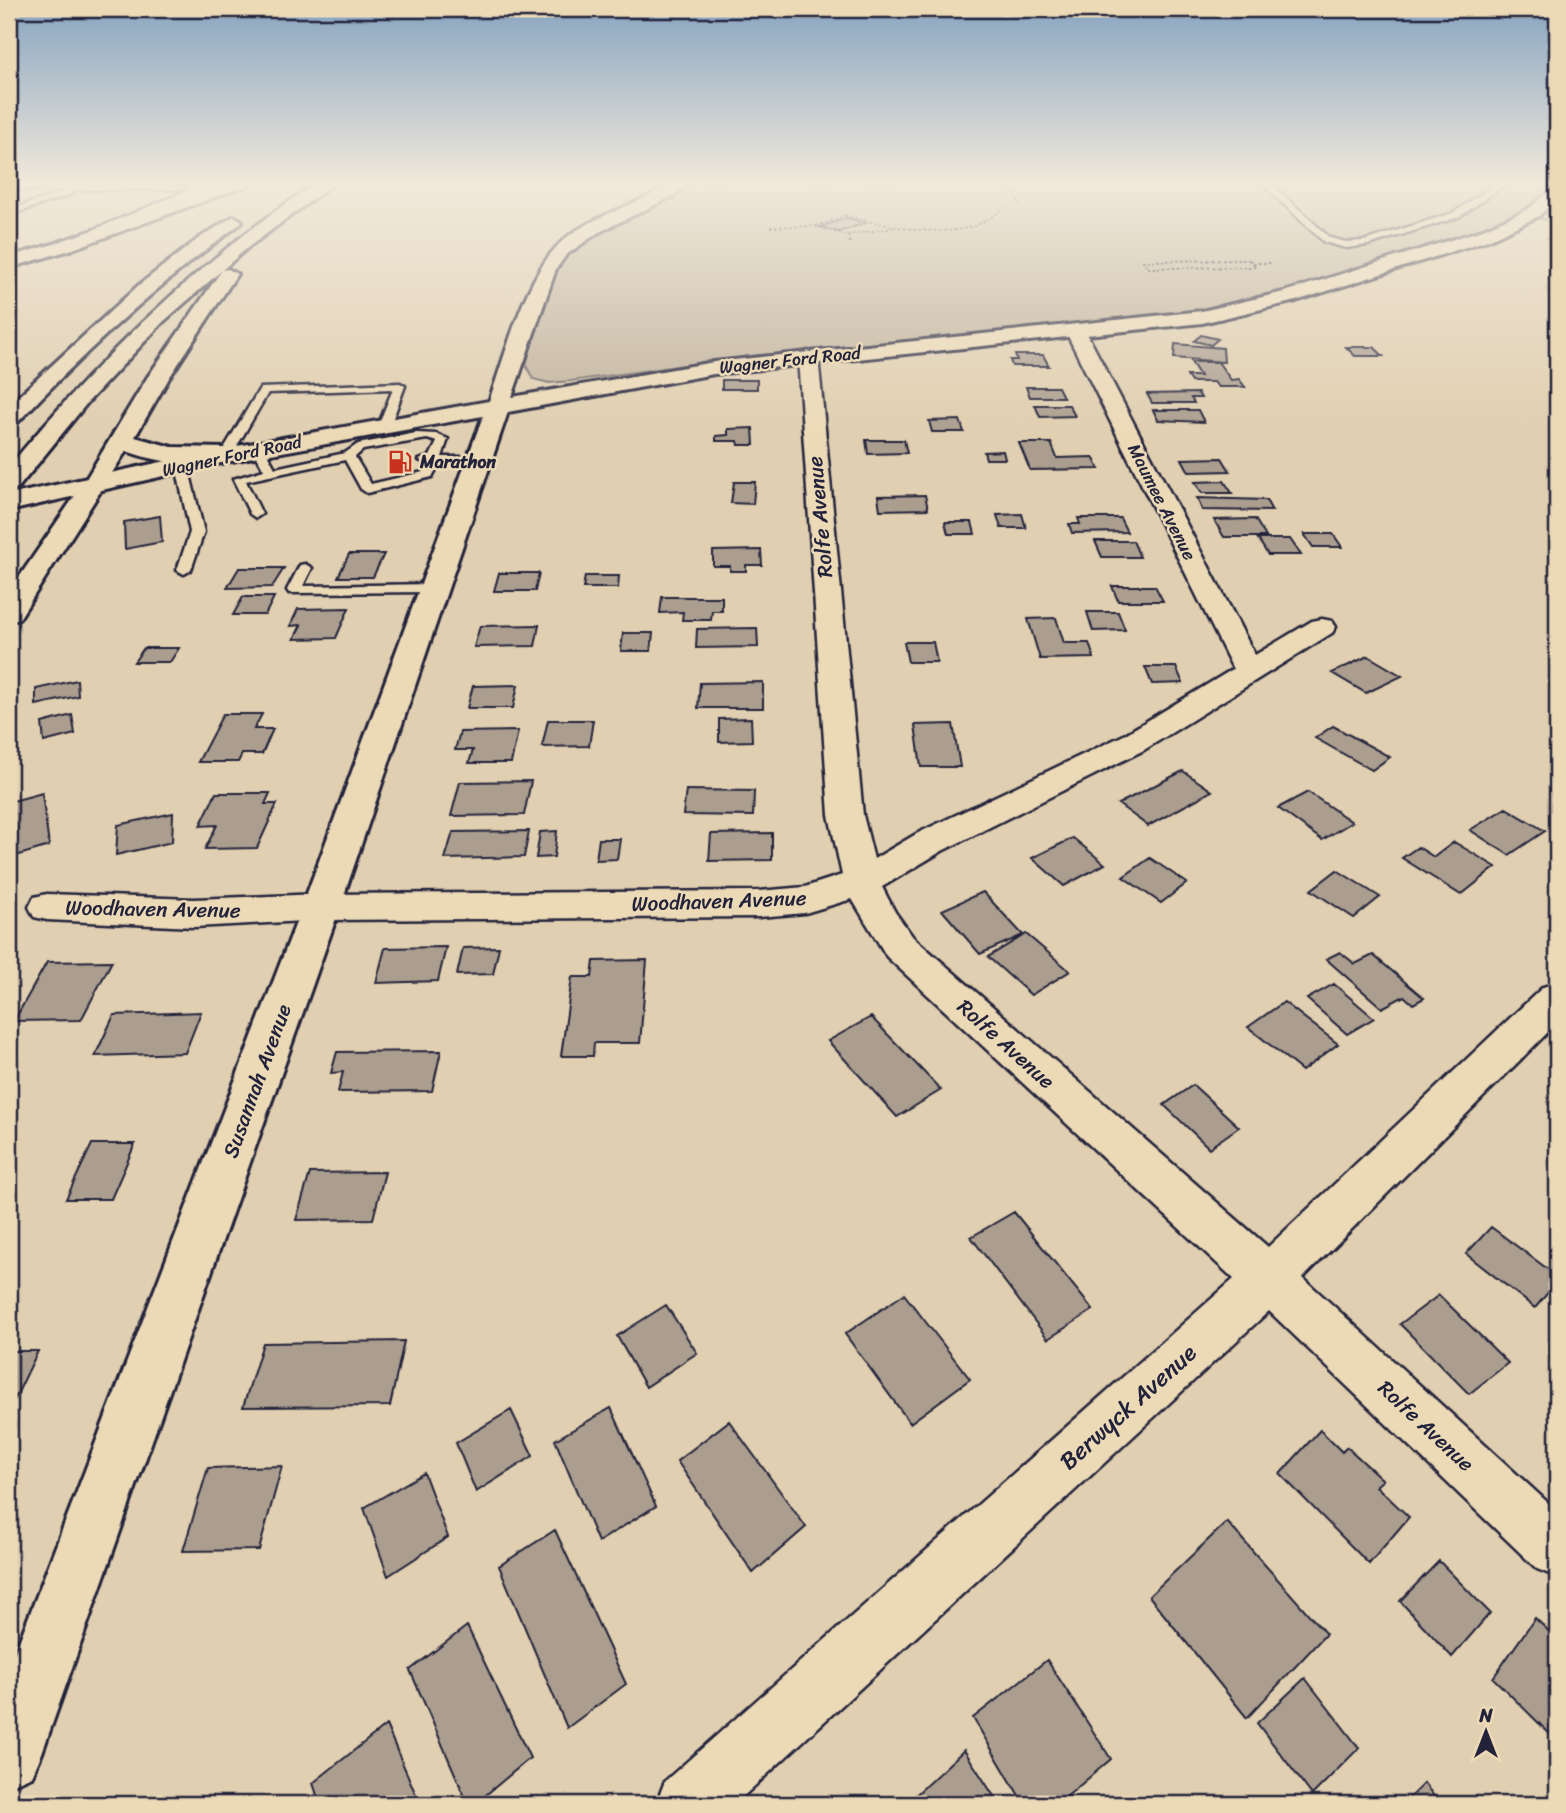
<svg xmlns="http://www.w3.org/2000/svg" width="1566" height="1813" font-family="Sriracha,sans-serif">
<style>
.green{fill:#c0b29c;stroke:#716a6c;stroke-width:2}
.building{fill:#ab9e8f;stroke:#22223b;stroke-width:2}
.lines{fill:none;stroke-linecap:round;stroke-linejoin:round}
.lane-casing{stroke:#22223b;stroke-width:5}
.street-casing{stroke:#22223b;stroke-width:5}
.secondary-casing{stroke:#22223b;stroke-width:6}
.highway-casing{stroke:#22223b;stroke-width:6}
.path{stroke:#22223b;stroke-width:2;stroke-dasharray:2.5 2.5;stroke-linecap:butt}
.lane{fill:#ecdab7;fill-rule:evenodd}
.street{fill:#ecdab7;fill-rule:evenodd}
.secondary{fill:#ecdab7;fill-rule:evenodd}
.highway{fill:#ecdab7;fill-rule:evenodd}
.labels{text-anchor:middle;dominant-baseline:central;stroke-width:5;stroke-linejoin:round;paint-order:stroke}
.far-street-label{font-size:18px;fill:#22223b;stroke:#ecdab7}
.far-poi-label{font-size:18px;font-weight:bold;fill:#22223b;stroke:#ecdab7;text-anchor:start}
.street-label{font-size:21px;fill:#22223b;stroke:#ecdab7}
.near-street-label{font-size:24px;fill:#22223b;stroke:#ecdab7}
</style>
<rect width="100%" height="100%" fill="#e0cfb0"/>
<filter id="ink" filterUnits="userSpaceOnUse"><feTurbulence type="fractalNoise" baseFrequency=".0143" numOctaves="2"/><feDisplacementMap in="SourceGraphic" scale="14" xChannelSelector="R" yChannelSelector="G"/><feConvolveMatrix kernelMatrix="1 2 1 2 8 2 1 2 1" color-interpolation-filters="sRGB"/></filter>
<g filter="url(#ink)">
<path class="green" d="M693 181H1557V223L1519 213 1445 242 1278 293 1177 314 749 356 571 381 549 383 533 379 526 365C536 330 542 282 566 253 591 223 658 204 693 181Z"/>
<path class="building" d="M847 218 865 223 839 232 820 227Z
M1201 335 1218 339 1211 345 1194 341Z
M1175 344 1223 348 1224 362 1174 358Z
M1346 347H1374L1383 356H1355Z
M1015 355H1043L1049 366H1012L1010 360H1017Z
M1191 362H1218L1231 380 1239 379 1245 387H1218L1214 382H1191L1187 376H1200Z
M722 380H757V389H722Z
M1026 387H1058L1063 397H1030Z
M1198 393 1201 398H1191L1194 403H1152L1147 394Z
M1035 405H1069L1075 416 1040 417Z
M1153 410H1198L1204 422 1158 420Z
M960 420 964 432H932L929 421Z
M753 428 754 445H739L738 441H716V436L728 435V429Z
M866 440H904L907 453 868 454Z
M1019 443H1051L1057 458 1093 457 1099 469 1030 470Z
M1003 451 1005 459H986L984 452Z
M1222 458 1230 471 1189 472 1182 459Z
M1224 481 1232 493H1202L1195 482Z
M734 482H755L753 504 731 503Z
M925 495 928 509 880 510 878 496Z
M1197 498 1266 500 1272 511 1202 510Z
M1022 514 1026 528H1001L997 515Z
M160 516 162 542 125 549 124 522Z
M1078 518H1120L1127 532 1072 533 1069 524H1080Z
M1255 519 1266 537H1224L1214 520Z
M945 522H972L975 534H948Z
M1304 534H1333L1342 547H1313Z
M1258 539H1290L1301 555H1268Z
M1095 541H1133L1140 557H1102Z
M761 550 762 565H746V571H730V566H713V551Z
M349 554H384L373 577H338Z
M239 568H284L272 587 227 588Z
M499 573H539L535 591H494Z
M585 576H619L618 588H583Z
M1112 586H1155L1163 601H1118Z
M243 597H274L265 615H233Z
M662 597H722V611H712L711 620H682L683 612 660 613Z
M349 608 336 638 294 639 301 625 290 626 298 609Z
M1087 612H1118L1125 630 1093 631Z
M1056 618 1064 643H1089L1094 658 1040 659 1028 619Z
M539 625 535 646 474 647 480 626Z
M757 628 758 647 696 648 697 629Z
M623 633H653L651 651H621Z
M904 642H933L937 662H908Z
M144 648H179L170 662H134Z
M1368 656 1402 676 1366 693 1332 673Z
M1145 667H1176L1183 683 1152 684Z
M77 680 78 696 36 705V689Z
M763 682V708H698L700 683Z
M518 685 513 708H467L473 686Z
M223 714H262L254 729H273L262 754H242L238 762H198Z
M72 715 75 734 44 742 42 723Z
M751 718 752 741 719 742V719Z
M548 720H593L589 746 542 747Z
M953 724 960 767H921L915 725Z
M1333 726 1390 757 1372 770 1315 738Z
M518 731 511 763H469L473 750H455L460 732Z
M1183 771 1212 791 1148 826 1118 804Z
M531 781 524 815 451 816 460 782Z
M686 790 754 791 753 816 683 815Z
M1308 792 1352 822 1322 840 1278 808Z
M42 793 49 846 9 858V802Z
M216 793H270L265 804H277L257 848 205 849 217 825 200 826Z
M1506 808 1545 831 1509 855 1470 830Z
M173 813 172 842 116 855 118 825Z
M529 831 524 857 445 859 453 832Z
M557 831 554 857 536 858 540 832Z
M772 833V860L709 861 711 834Z
M1073 838 1105 864 1064 886 1032 858Z
M599 839H620L617 859 596 860Z
M1454 842 1496 867 1461 895 1402 858 1418 847 1434 857Z
M1150 858 1187 883 1161 903 1123 877Z
M1337 870 1380 897 1354 918 1311 890Z
M983 892 1023 935 980 954 942 910Z
M1026 934 1070 971 1031 995 988 957Z
M446 947 438 981 376 983 385 948Z
M499 947 493 974 457 975 463 948Z
M1340 952 1355 964 1373 955 1424 998 1413 1004 1404 996 1382 1008 1326 959Z
M647 960 640 1043H594L593 1056H561L572 977H592L594 961Z
M112 961 81 1020 14 1021 47 962Z
M1334 984 1374 1018 1347 1034 1307 999Z
M1284 1002 1338 1044 1302 1071 1248 1027Z
M201 1012 185 1053 95 1056 114 1015Z
M871 1017 941 1090 897 1117 828 1041Z
M441 1051 432 1091 338 1092 343 1072 331 1073 337 1052Z
M1193 1085 1239 1127 1209 1148 1164 1105Z
M92 1144H135L111 1199H66Z
M385 1172 373 1219 296 1220 310 1173Z
M1014 1212 1093 1310 1048 1339 971 1237Z
M1491 1227 1557 1276V1282L1535 1308 1466 1254Z
M904 1294 970 1379 910 1423 845 1334Z
M1439 1295 1508 1363 1469 1394 1400 1324Z
M666 1305 697 1353 646 1387 617 1336Z
M404 1341 390 1406 243 1407 263 1343Z
M9 1351H38L10 1409H9Z
M611 1408 656 1506 598 1542 555 1440Z
M511 1410 533 1456 476 1492 456 1443Z
M729 1421 806 1527 753 1573 677 1461Z
M1320 1430 1342 1452 1347 1447 1383 1480 1376 1486 1409 1517 1369 1564 1280 1474Z
M282 1466 259 1550 183 1551 208 1468Z
M424 1473 448 1537 388 1576 364 1508Z
M1227 1522 1326 1634 1247 1718 1149 1596Z
M555 1530 626 1684 567 1728 499 1566Z
M1439 1561 1490 1613 1452 1657 1400 1601Z
M1535 1618 1557 1639V1741L1493 1678Z
M467 1626 530 1758 475 1804H468L410 1670Z
M1047 1660 1111 1759 1058 1804H1024L973 1718Z
M1305 1678 1359 1748 1312 1795 1257 1723Z
M386 1725 420 1804H320L313 1783Z
M964 1750 999 1804H906Z
M1424 1783 1440 1804H1403Z"/>
<g class="lines">
<g class="lane-casing">
<path id="lane" d="M1259 181H1268L1330 238 1346 242 1364 241 1453 213 1500 181H1510L1459 217 1368 245 1346 248 1324 242Z
M9 185 204 187 208 189 71 190 73 194 9 215V210L69 190 9 189Z
M400 383 405 386 390 426 384 429 378 426 393 389 268 393 230 458 220 455 260 388Z
M416 433 436 434 448 439 442 457H478L484 461 478 465 439 464 432 477 367 493 361 489 345 460 246 481 262 514 256 518 250 514 233 479 264 470 253 449 255 446H263L275 468 345 453 358 444ZM427 439 437 442 430 456 419 460 427 464 423 472 371 484 355 457 363 450Z
M182 462 188 466 204 532 191 570 184 574 177 570 190 532 176 466Z
M305 564 312 568 303 586 436 584 443 588 436 592 289 593 287 590 300 565Z"/>
</g>
<g class="street-casing">
<path id="street" d="M210 181H231L107 233H95L93 230Z
M1076 326 1086 332 1255 655 1312 621 1322 619 1332 621 1336 627 1332 633 1144 750 942 851 882 887 895 912 913 937 1268 1247 1543 987 1557 983V1023L1303 1278 1557 1511V1577L1537 1569 1269 1311 735 1804H656L665 1781 1234 1279 887 957 852 899 805 913 759 917 321 920 194 927 47 920 34 917 29 907 34 897 47 894 194 899 321 894 759 891 805 887 842 875 829 815 798 357 808 351 818 357 863 815 874 859 918 833 1122 736 1233 669 1066 332Z"/>
</g>
<g class="secondary-casing">
<path id="secondary" d="M674 181H692L673 196 599 232 566 255 556 269 512 397 714 362 1202 311 1284 292 1476 232 1527 210 1557 185V198L1539 216 1488 240 1296 301 1202 323 714 374 508 412 340 907 42 1753 32 1776 9 1786V1668L302 907 483 416 226 462 9 511V495L226 448 489 401C507 352 527 265 570 235 602 212 642 204 674 181Z
M64 241 70 242 73 246 70 250 9 268V257Z"/>
</g>
<g class="highway-casing">
<path id="highway" d="M236 181H259L70 250H58L55 246 58 242Z
M319 181H337L246 249 163 322 87 403 18 488 9 490V467C99 357 200 260 319 181Z
M234 216 242 221 240 224C159 283 86 350 17 423L9 425V405L139 285 198 239Z
M228 269 237 274 169 378 135 437 172 447 226 448 234 450 238 455 234 460C201 468 159 463 126 451L19 619 9 622V592L83 484 147 378 222 270Z"/>
</g>
<path class="path" d="M1008 181 1021 206
M845 216C885 225 934 238 974 226 986 222 997 213 1007 206
M816 226 845 216 844 213
M770 227 815 226 849 236 850 245
M847 235 893 228
M1250 260 1256 267 1148 268 1143 261Z
M1253 263H1273"/>
<use href="#lane" class="lane"/>
<use href="#street" class="street"/>
<use href="#secondary" class="secondary"/>
<use href="#highway" class="highway"/>
</g>
</g>
<linearGradient id="sky" x2="0" y2="1"><stop stop-color="#87a4c0"/><stop offset="0.42" stop-color="#f1e9db"/><stop offset="1" stop-color="#f1e9db" stop-opacity="0"/></linearGradient>
<rect width="1566" height="435" fill="url(#sky)"/>
<defs>
<g id="fuel-bare" transform="scale(1.89)"><path d="M-5.5-6h7V0h2V4h1.3V-2.5L3-4.5l.8-.8L6-3V5H2.5V1h-1V6h-7ZM-4.2-4.7v3.2H.2V-4.7Z" fill="#c8321e" stroke="#ecdab7" stroke-width="2.5" paint-order="stroke"/></g>
</defs>
<g fill-rule="evenodd">
<use href="#fuel-bare" x="400" y="462"/>
</g>
<g class="labels">
<g class="far-street-label">
<text transform="translate(790 360) rotate(-6)">Wagner Ford Road</text>
<text transform="translate(232 456) rotate(-12)">Wagner Ford Road</text>
<text transform="translate(1162 502) rotate(63)">Maumee Avenue</text>
</g>
<g class="far-poi-label">
<text x="420" y="462">Marathon</text>
</g>
<g class="street-label">
<text transform="translate(820 517) rotate(-95)">Rolfe Avenue</text>
<text transform="translate(719 901) rotate(-2)">Woodhaven Avenue</text>
<text transform="translate(153 909) rotate(1)">Woodhaven Avenue</text>
<text transform="translate(1006 1044) rotate(42)">Rolfe Avenue</text>
<text transform="translate(257 1081) rotate(-70)">Susannah Avenue</text>
<text transform="translate(1426 1426) rotate(43)">Rolfe Avenue</text>
</g>
<g class="near-street-label">
<text transform="translate(1128 1407) rotate(-42)">Berwyck Avenue</text>
</g>
</g>
<rect width="1566" height="1813" fill="none" stroke="#ecdab7" stroke-width="35"/>
<rect x="18" y="18" width="1531" height="1778" fill="none" stroke="#22223b" stroke-width="2.5" filter="url(#ink)"/>
<g transform="translate(1486 1732)" stroke="#ecdab7" stroke-width="5" paint-order="stroke">
<path d="M0-5L12 26L0 18L-12 26Z" fill="#22223b"/>
<text y="-10" font-size="19" font-weight="bold" text-anchor="middle" fill="#22223b">N</text>
</g>
</svg>
